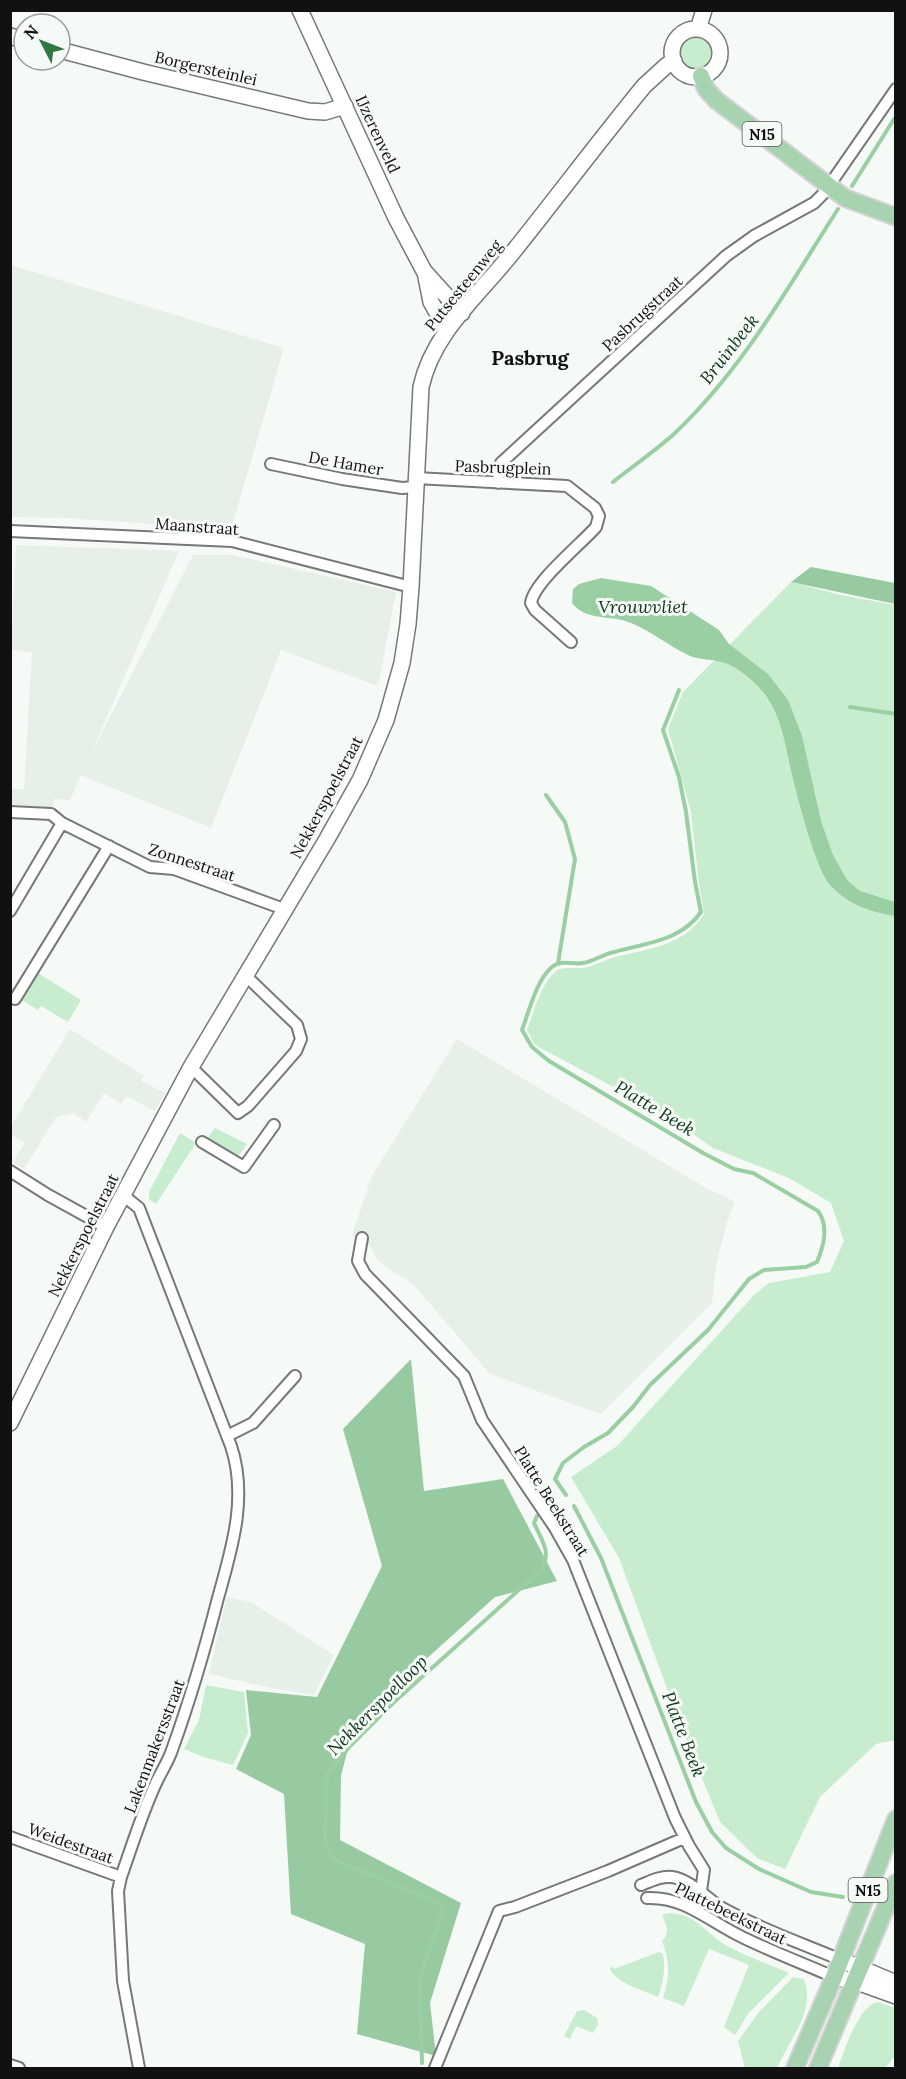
<svg xmlns="http://www.w3.org/2000/svg" width="906" height="2079" font-family="Lora,serif">
<style>
.built{fill:#e6efe8}
.green{fill:#c8ecce}
.forest{fill:#97caa0}
.water{fill:#9acea3}
.lines{fill:none;stroke-linecap:round;stroke-linejoin:round}
.stream{stroke:#9acea3;stroke-width:4}
.street-casing{stroke:#767976;stroke-width:14}
.secondary-casing{stroke:#767976;stroke-width:18}
.primary-casing{stroke:#d4d4d4;stroke-width:20}
.street{stroke:#fff;stroke-width:10}
.secondary{stroke:#fff;stroke-width:15}
.primary{stroke:#a8d3b1;stroke-width:16}
.labels{text-anchor:middle;dominant-baseline:central;stroke-width:6;stroke-linejoin:round;paint-order:stroke}
.shield{fill:#f6faf7;stroke:#555755;stroke-width:1.5}
.shield-label{font-size:15px;font-weight:bold;fill:#101110}
.street-label{font-size:16px;fill:#101110;stroke:#f6faf7}
.water-label{font-size:18px;font-style:italic;fill:#10361a;stroke:#f6faf7}
.quarter-label{font-size:20px;font-weight:bold;fill:#101110;stroke:#f6faf7}
</style>
<rect width="100%" height="100%" fill="#f6faf7"/>
<path class="built" d="M11 265 284 348 230 533 184 526 66 518 11 517Z
M16 545 179 551 90 756 193 555H233L396 592 378 686 281 650 211 828 81 775 70 800 54 799 53 808 11 805V789H24L32 652 11 650Z
M70 1029 144 1076 141 1081 165 1093 155 1111 126 1096 121 1104 104 1093 86 1122 73 1113 56 1117 24 1169 13 1162 25 1143 11 1135V1126Z
M457 1039 706 1188 735 1202 727 1222 716 1266 712 1303 601 1414 490 1374 413 1284 385 1266 377 1259 369 1245 352 1235 372 1176Z
M227 1597 251 1602 334 1655 314 1695 272 1688 209 1674Z"/>
<path class="green" d="M679 53a16 16 0 1 1 32 0a16 16 0 1 1-32 0Z
M791 582 841 595 895 605V1740L876 1744 820 1797 785 1869 757 1858 720 1822 683 1732 619 1558 571 1477 617 1446 754 1295 769 1283 830 1272 844 1241 831 1203 789 1178 713 1148 666 1115 535 1045 527 1030C534 1012 540 985 555 972 562 966 573 969 582 968 592 967 602 961 612 958 646 949 685 946 704 914L699 883 691 812 668 729 683 692Z
M38 973 81 1000 68 1022 41 1006 38 1010 22 1000Z
M215 1128 247 1144 237 1158 206 1140Z
M180 1133 196 1143 156 1204 149 1199V1192Z
M206 1685 244 1692 248 1733 233 1765 203 1757 184 1749 199 1720Z
M669 1913C697 1914 707 1935 729 1947 748 1957 769 1964 789 1973L748 2014 735 2035 724 2027 749 1965 709 1949 684 2006 663 1998C670 1977 670 1961 662 1941 671 1932 666 1925 662 1915Z
M659 1952 663 1954C666 1969 663 1983 658 1997 643 1990 617 1984 610 1969L612 1966 614 1969Z
M793 1977 804 1979C816 2013 789 2039 777 2068H745L738 2041 759 2012Z
M877 2002 895 2008V2056L885 2068H838C844 2051 858 2007 877 2002Z
M584 2010 597 2018 598 2024 593 2033 576 2026 570 2039 564 2036 577 2011Z"/>
<path class="forest" d="M811 567 895 583V604L791 582Z
M411 1359 424 1491 503 1479 557 1581 495 1597 354 1724 341 1776 340 1840 461 1903 430 2003 436 2056 357 2034 365 1944 291 1914 284 1794 236 1769 251 1735 246 1690 317 1697 382 1566 343 1429Z"/>
<path class="water" d="M601 578 651 586 719 630 729 644 768 674 788 700 802 736 821 821 833 855 847 880 860 891 895 902V916C870 912 849 905 831 886 815 869 796 791 790 766 785 742 781 718 767 697 758 684 737 665 721 662 711 659 700 660 690 656 666 645 647 627 622 620 603 616 585 619 572 603L573 589 579 584Z"/>
<g class="lines">
<path class="stream" d="M852 186 894 119
M613 482C633 466 655 451 674 434 743 369 788 287 838 209
M850 707 896 714
M546 795 565 822 575 859 558 963
M566 1495 555 1479 563 1463 584 1447 608 1433 633 1407 650 1385 708 1330 749 1279 764 1270 806 1267 817 1262C824 1245 829 1226 818 1211L753 1173 734 1169 703 1153 549 1061 532 1047 522 1030C529 1011 537 979 552 967 561 959 573 965 583 963 594 961 604 954 614 952 646 943 681 941 701 912L695 882 686 812 679 777 663 730 679 690
M574 1506 601 1558 696 1802 712 1832 726 1848 759 1869 811 1892 843 1897
M422 2063 420 1977 443 1910 440 1904 430 1899 342 1863 332 1857 325 1843 327 1775 350 1746 393 1703 541 1570C552 1552 542 1541 534 1523L537 1516"/>
<g class="street-casing">
<path id="street" d="M271 464 342 479 402 488 415 487
M416 478 567 486 595 508 599 516 596 527C580 545 534 582 531 603L535 610 571 642
M498 483 499 467 501 463 726 256 754 236 814 203 824 193 896 89
M10 531 232 541 411 587
M10 812 51 814 62 823 150 867 174 869 284 909
M10 911 62 823
M15 999 109 846
M191 1067 238 1113 248 1106 296 1051 301 1039 297 1025 245 975
M202 1142 244 1167 274 1125
M10 1171 48 1195 106 1227
M124 1196 139 1208 231 1446C248 1497 232 1548 218 1598 205 1649 190 1700 172 1750 168 1762 161 1772 156 1783 142 1813 132 1846 121 1877L118 1891 123 1981 139 2068
M362 1238 358 1261 365 1274 464 1376 482 1420 555 1528 573 1560 675 1818 689 1846 704 1870 698 1912
M227 1436 253 1423 295 1376
M10 1837 121 1877
M641 1885C651 1881 660 1876 672 1877 691 1880 706 1898 722 1908 760 1929 801 1943 841 1960
M647 1898C685 1896 711 1923 744 1938 773 1952 804 1964 834 1977
M10 2065 19 2068
M435 2068 499 1911 515 1907 608 1871 684 1838"/>
</g>
<g class="secondary-casing">
<path id="secondary" d="M300 10 396 218 424 271 462 313
M698 29 704 10
M672 53a24 24 0 1 1 48 0a24 24 0 1 1-48 0Z
M10 36 24 40
M60 50 143 72 308 111 325 112 345 106
M425 272 431 302 447 330
M10 1423 106 1227 191 1067 327 839 360 780 386 720 402 663 408 624 411 587 421 387C433 332 479 295 513 252 557 197 599 141 644 86L667 65 674 61
M841 1960 896 1983
M834 1977 854 1981 896 1996"/>
</g>
<g class="primary-casing">
<path id="primary" d="M701 76 706 89 716 100 845 198 896 217
M795 2068 834 1977 896 1819
M818 2068 896 1883"/>
</g>
<use href="#street" class="street"/>
<use href="#secondary" class="secondary"/>
<use href="#primary" class="primary"/>
</g>
<g class="labels">
<g class="shield">
<rect x="742.5" y="122" width="39" height="24" rx="4.5"/>
<rect x="848.5" y="1878" width="39" height="24" rx="4.5"/>
</g>
<g class="shield-label">
<text x="762" y="134">N15</text>
<text x="868" y="1890">N15</text>
</g>
<g class="street-label">
<text transform="translate(206 68) rotate(13)">Borgersteinlei</text>
<text transform="translate(378 134) rotate(65)">IJzerenveld</text>
<text transform="translate(463 285) rotate(-51)">Putsesteenweg</text>
<text transform="translate(642 313) rotate(-43)">Pasbrugstraat</text>
<text transform="translate(346 463) rotate(10)">De Hamer</text>
<text transform="translate(503 467) rotate(2)">Pasbrugplein</text>
<text transform="translate(197 526) rotate(4)">Maanstraat</text>
<text transform="translate(326 797) rotate(-62)">Nekkerspoelstraat</text>
<text transform="translate(192 862) rotate(18)">Zonnestraat</text>
<text transform="translate(83 1235) rotate(-63)">Nekkerspoelstraat</text>
<text transform="translate(552 1501) rotate(58)">Platte Beekstraat</text>
<text transform="translate(154 1746) rotate(-69)">Lakenmakersstraat</text>
<text transform="translate(71 1843) rotate(20)">Weidestraat</text>
<text transform="translate(731 1913) rotate(26)">Plattebeekstraat</text>
</g>
<g class="water-label">
<text transform="translate(729 349) rotate(-52)">Bruinbeek</text>
<text x="643" y="606">Vrouwvliet</text>
<text transform="translate(655 1108) rotate(31)">Platte Beek</text>
<text transform="translate(377 1705) rotate(-45)">Nekkerspoelloop</text>
<text transform="translate(684 1734) rotate(69)">Platte Beek</text>
</g>
<g class="quarter-label">
<text x="530" y="357">Pasbrug</text>
</g>
</g>
<rect width="906" height="2079" fill="none" stroke="#101110" stroke-width="24"/>
<g transform="translate(42 42) rotate(312)"><circle r="28" fill="#f6faf7" stroke="#9a9d9b" stroke-width="1.5"/>
<path d="M0-4.5L10 22L0 15L-10 22Z" fill="#317743"/>
<text y="-9" font-size="16" font-weight="bold" text-anchor="middle" fill="#101110">N</text>
</g>
</svg>
